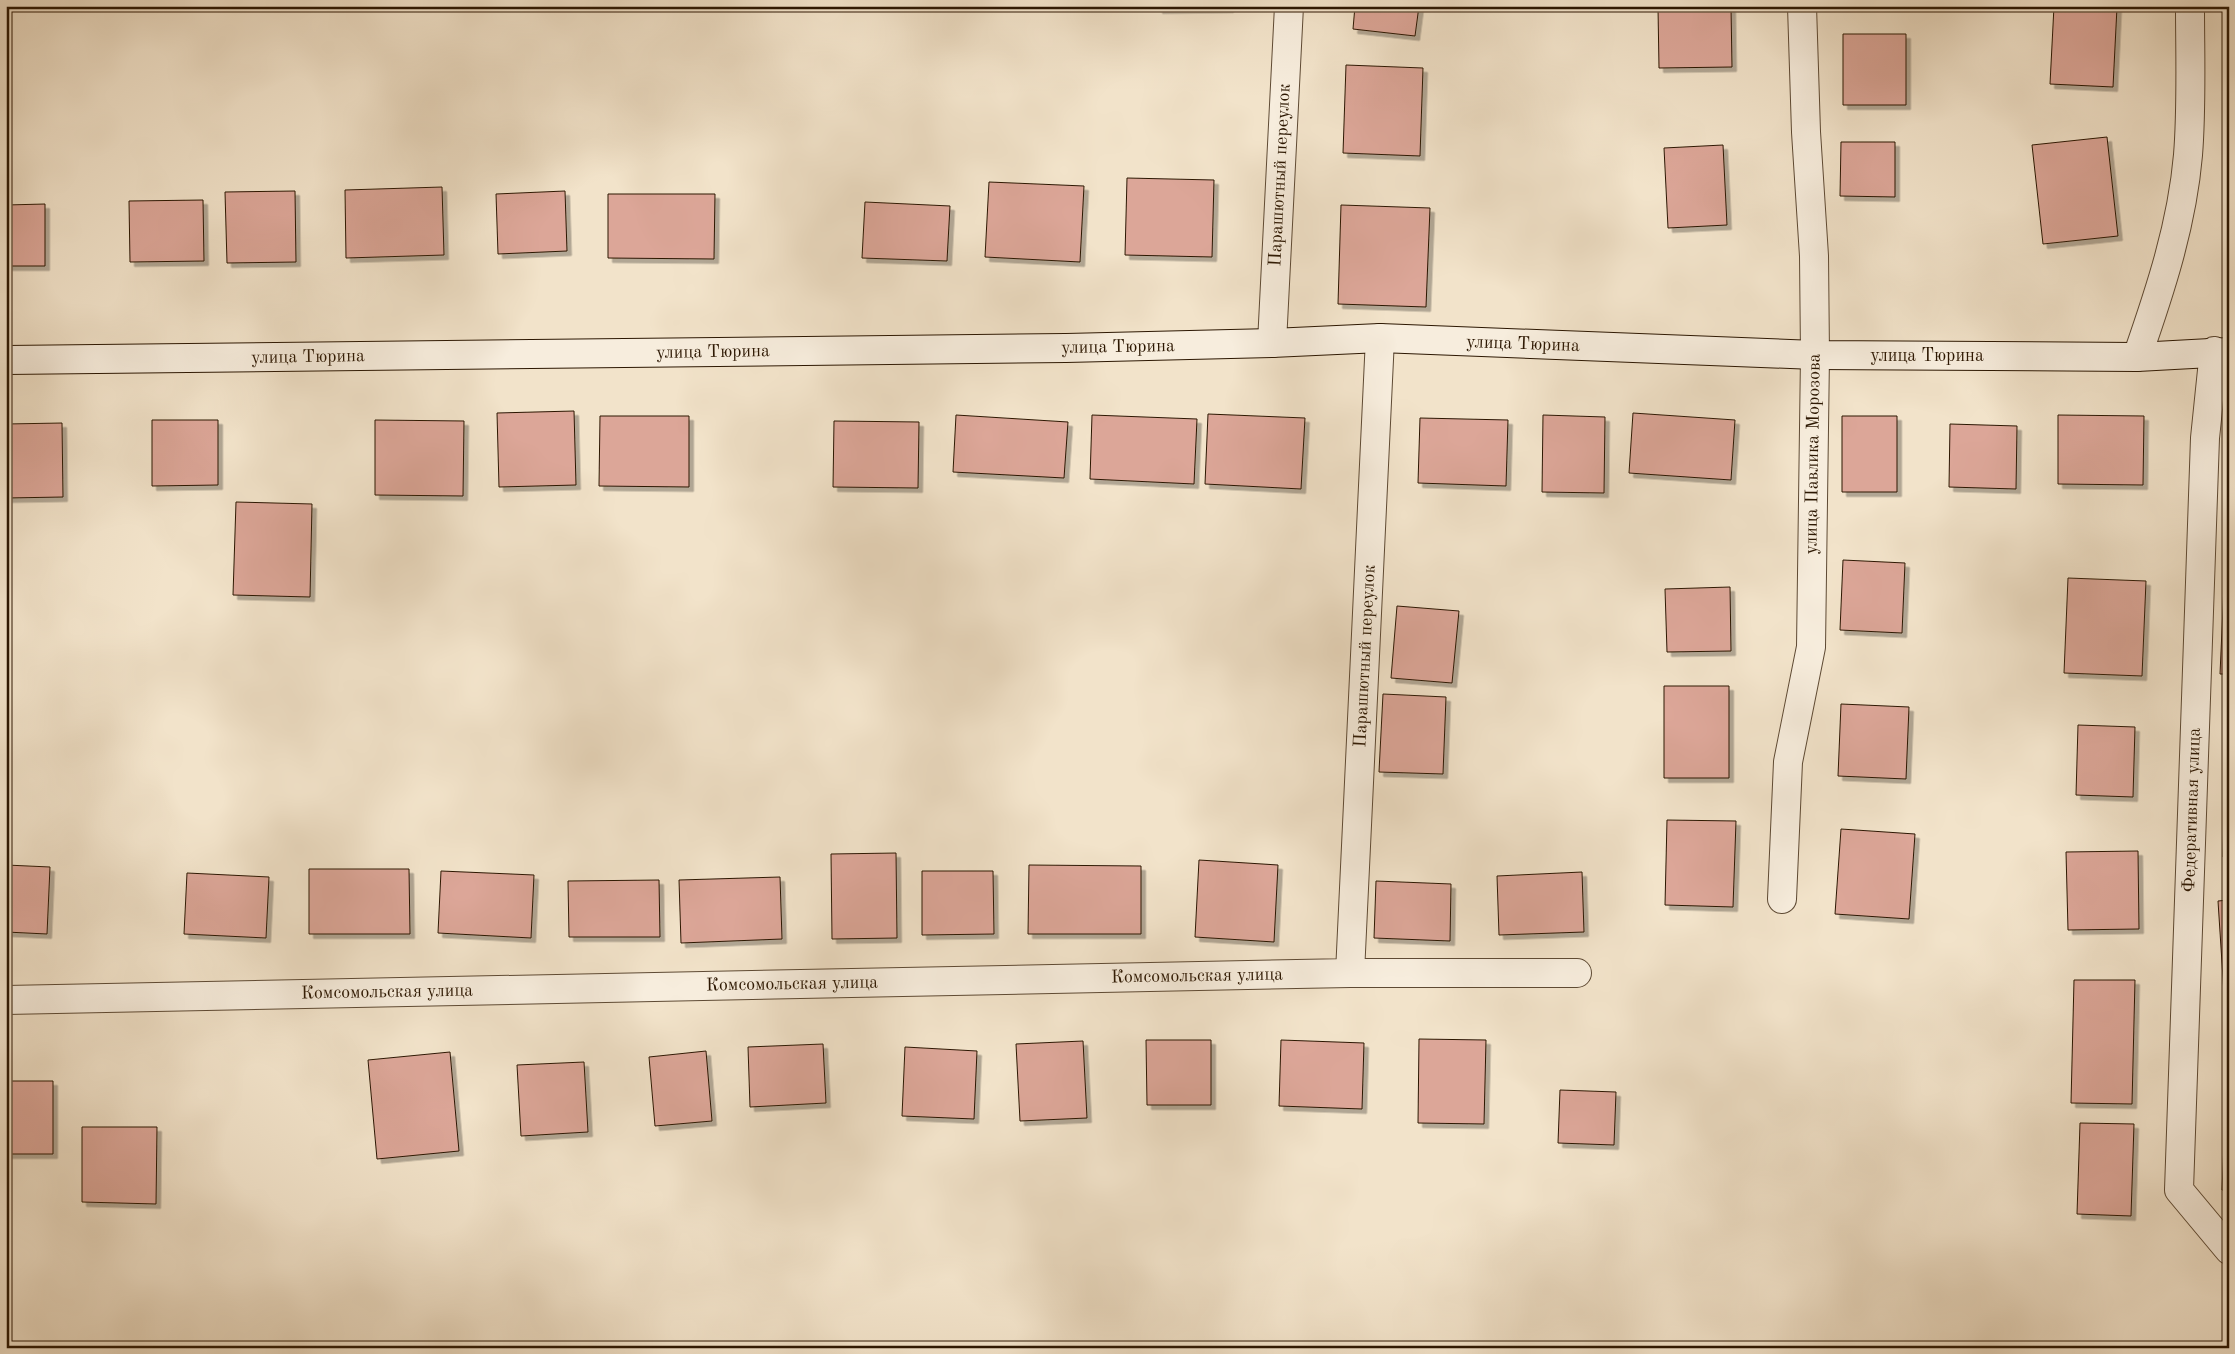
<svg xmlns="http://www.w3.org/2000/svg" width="2235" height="1354" font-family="'Old Standard TT',serif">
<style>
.building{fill:#dca698;stroke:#2c1702;filter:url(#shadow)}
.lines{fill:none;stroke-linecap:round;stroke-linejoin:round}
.street-casing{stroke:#5e4a34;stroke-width:30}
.secondary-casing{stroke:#2c1702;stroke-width:30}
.street{stroke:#f7eddd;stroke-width:28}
.secondary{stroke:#f7eddd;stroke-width:28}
.labels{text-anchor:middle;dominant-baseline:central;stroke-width:4.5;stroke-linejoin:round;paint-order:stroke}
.street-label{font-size:18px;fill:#2c1702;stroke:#f7eddd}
</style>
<defs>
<filter id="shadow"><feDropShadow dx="4.5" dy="4.5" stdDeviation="0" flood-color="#0004"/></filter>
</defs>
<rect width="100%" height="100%" fill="#f2e3ca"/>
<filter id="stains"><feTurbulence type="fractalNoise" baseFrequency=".004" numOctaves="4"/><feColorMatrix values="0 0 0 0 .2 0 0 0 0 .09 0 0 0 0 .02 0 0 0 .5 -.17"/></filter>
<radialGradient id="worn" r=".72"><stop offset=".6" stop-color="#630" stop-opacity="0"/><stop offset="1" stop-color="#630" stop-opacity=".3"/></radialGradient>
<path class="building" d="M1158 6H1229V8L1158 9Z
M1355 6H1419L1415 36 1353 29Z
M2054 6 2117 7 2113 87 2050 84Z
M1731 7 1732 67 1659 68 1658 8Z
M1843 34H1906V105H1843Z
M1346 65 1423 68 1420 156 1343 153Z
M2107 137 2118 236 2043 244 2032 145Z
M1841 142H1895V197L1840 196Z
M1723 145 1727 225 1668 228 1664 148Z
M1127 178 1214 180 1212 257 1125 255Z
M989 182 1084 186 1080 262 985 257Z
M442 187 444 255 346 258 345 190Z
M295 191 296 262 227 263 225 192Z
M565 191 567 251 498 254 496 194Z
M608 194H715L714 259 608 258Z
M203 200 204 261 130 262 129 201Z
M865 202 950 206 947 261 862 258Z
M45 204V266H6V205Z
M1341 205 1430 208 1426 307 1338 304Z
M574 411 576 485 499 487 497 413Z
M1633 413 1735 420 1731 480 1629 473Z
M1208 414 1305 418 1301 489 1205 484Z
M956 415 1068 422 1064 478 953 472Z
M1092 415 1197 419 1194 484 1090 479Z
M1543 415 1605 417 1604 493 1542 492Z
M2058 415 2144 416 2143 485 2058 484Z
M600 416H689V487L599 486Z
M1842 416H1897V492H1842Z
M1420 418 1508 420 1506 486 1418 483Z
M152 420H218V485L152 486Z
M375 420 464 421 463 496 375 495Z
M834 421 919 422 918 488 833 487Z
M62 423 63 497 6 498V424Z
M1950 424 2017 426 2016 489 1949 487Z
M236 502 312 504 310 597 233 595Z
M1843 560 1905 563 1902 633 1840 630Z
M2225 563H2229V674H2220Z
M2068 578 2146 581 2142 676 2064 673Z
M1730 587 1731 651 1667 652 1665 589Z
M1397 606 1459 611 1452 683 1391 678Z
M1664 686H1729V778H1664Z
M1383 694 1446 697 1443 774 1379 772Z
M1841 704 1909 707 1906 779 1838 776Z
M2226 720H2229V857H2223Z
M2078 725 2135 727 2133 797 2076 795Z
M1667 820 1736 821 1733 907 1665 905Z
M1841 829 1915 834 1909 919 1835 914Z
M2138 851 2139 929 2068 930 2066 852Z
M896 853 897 938 832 939 831 854Z
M1199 860 1278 865 1274 942 1195 937Z
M6 865 50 867 47 934 6 932Z
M1029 865 1141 866V934H1028Z
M309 869H409L410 934H309Z
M441 871 534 875 531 938 438 933Z
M922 871H993L994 934 922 935Z
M1582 872 1584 932 1499 935 1497 876Z
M187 873 269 877 266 938 184 934Z
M780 877 782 939 681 943 679 880Z
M659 880 660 937H569L568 881Z
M1376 881 1451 884 1450 941 1374 938Z
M2229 900V993L2224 994 2218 901Z
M2074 980H2135L2132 1104 2071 1103Z
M1419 1039 1486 1040 1484 1124 1418 1123Z
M1146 1040H1211V1105H1147Z
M1281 1040 1364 1043 1362 1109 1279 1106Z
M1083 1041 1087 1118 1020 1121 1016 1044Z
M823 1044 826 1103 750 1107 748 1047Z
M905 1047 977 1051 974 1119 902 1116Z
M706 1051 712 1121 655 1126 649 1057Z
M450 1052 459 1151 377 1159 368 1060Z
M584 1062 588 1132 521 1136 517 1065Z
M6 1081H53V1154H6Z
M1560 1090 1616 1092 1614 1145 1558 1143Z
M2226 1097H2229V1190H2222Z
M2080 1123 2134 1124 2131 1216 2077 1214Z
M82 1127H157L156 1204 82 1202Z"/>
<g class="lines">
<g class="street-casing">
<path id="street" d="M1272 343 1289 6
M2214 351 2205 438 2179 1190 2229 1250
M2137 357C2160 291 2182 225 2188 155 2192 106 2190 55 2190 6
M1782 899 1788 762 1811 647 1815 355 1814 256 1806 132 1802 6
M1350 973 1380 338
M6 1000 1350 973H1577"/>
</g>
<g class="secondary-casing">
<path id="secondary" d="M6 360 1066 348 1272 343 1380 338 1815 355 2137 357 2229 352"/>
</g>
<use href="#street" class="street"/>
<use href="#secondary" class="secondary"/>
</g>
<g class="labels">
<g class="street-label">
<text transform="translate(1280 175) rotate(-87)">Парашютный переулок</text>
<text transform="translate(1523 344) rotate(2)">улица Тюрина</text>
<text transform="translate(1118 347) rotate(-1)">улица Тюрина</text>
<text transform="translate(713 352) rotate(-1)">улица Тюрина</text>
<text x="1927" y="356">улица Тюрина</text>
<text transform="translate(308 357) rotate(-1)">улица Тюрина</text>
<text transform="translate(1813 454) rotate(-89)">улица Павлика Морозова</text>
<text transform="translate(1365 656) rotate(-87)">Парашютный переулок</text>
<text transform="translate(2192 810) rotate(-88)">Федеративная улица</text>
<text transform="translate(1197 976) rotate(-1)">Комсомольская улица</text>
<text transform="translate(792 984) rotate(-1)">Комсомольская улица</text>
<text transform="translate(387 992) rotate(-1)">Комсомольская улица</text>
</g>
</g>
<rect width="2235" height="1354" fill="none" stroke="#f2e3ca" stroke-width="25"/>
<rect x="8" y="8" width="2220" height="1339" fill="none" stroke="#2c1702" stroke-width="2.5"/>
<rect x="12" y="12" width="2210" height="1329" fill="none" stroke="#2c1702"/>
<rect width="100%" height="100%" filter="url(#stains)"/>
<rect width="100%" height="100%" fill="url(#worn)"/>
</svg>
